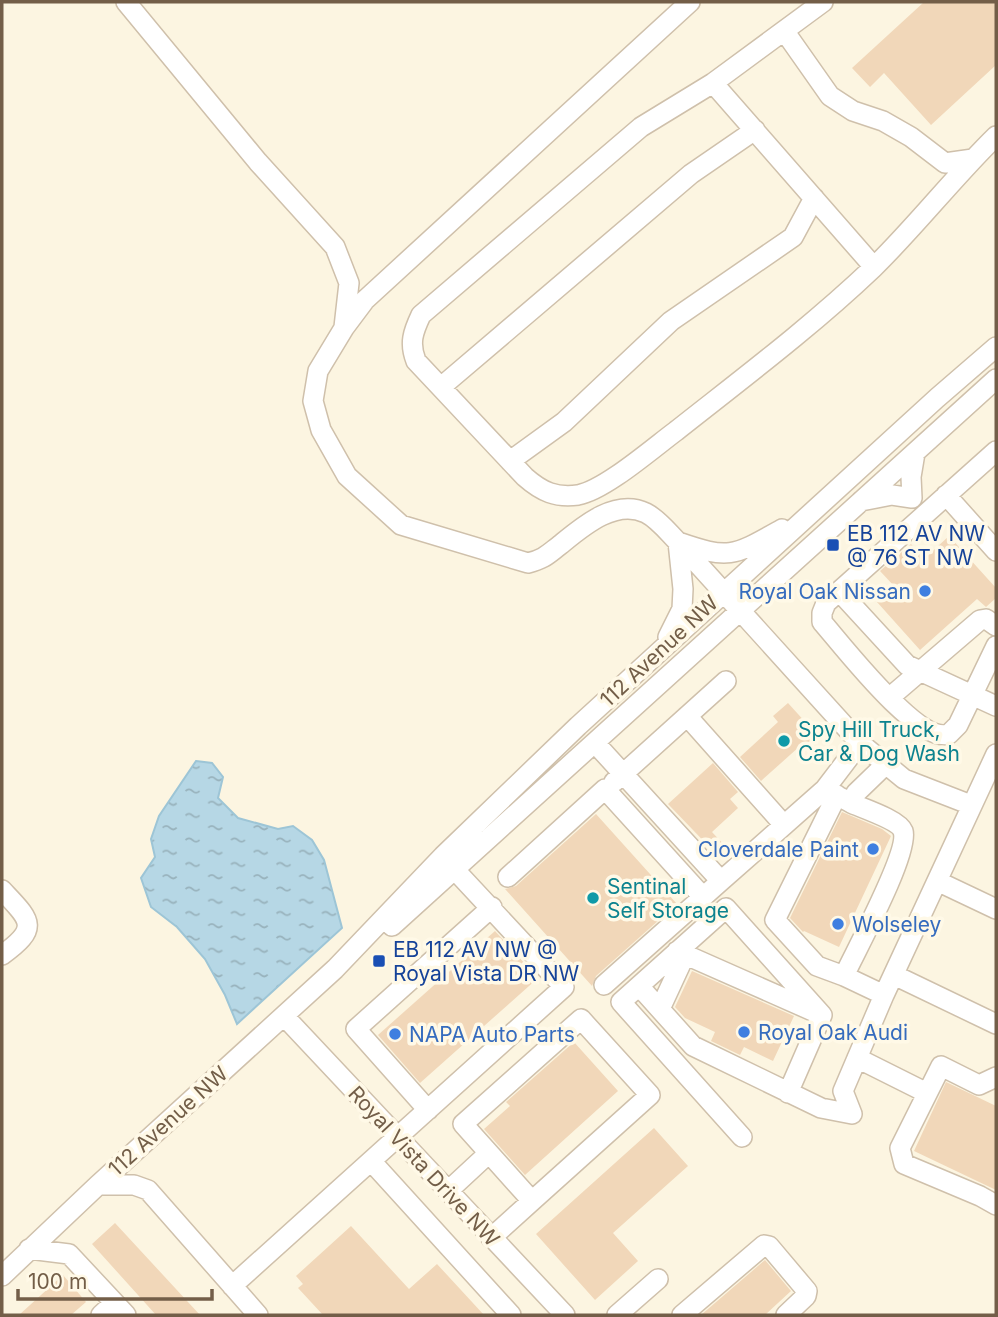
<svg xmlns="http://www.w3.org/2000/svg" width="998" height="1317" font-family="Inter,sans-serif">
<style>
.water{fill:url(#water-ripples);stroke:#9dc5d6;stroke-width:2}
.building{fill:#f1d7b9}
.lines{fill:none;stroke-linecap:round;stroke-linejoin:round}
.minor-casing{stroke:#cfc0ab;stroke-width:22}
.minor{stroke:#fff;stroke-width:19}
.transit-dot{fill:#1a4fb4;stroke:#fff9e7;stroke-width:2.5}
.shop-dot{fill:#3f7fe0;stroke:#fff9e7;stroke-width:2.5}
.culture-dot{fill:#0f9aa8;stroke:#fff9e7;stroke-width:2.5}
.labels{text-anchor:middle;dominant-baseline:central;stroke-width:7;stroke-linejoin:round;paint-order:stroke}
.transit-label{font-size:21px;fill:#164399;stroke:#fff9e7;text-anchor:start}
.shop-label{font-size:21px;fill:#366cbe;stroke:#fff9e7;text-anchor:start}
.street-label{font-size:21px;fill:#735e48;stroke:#fff9e7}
.culture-label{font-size:21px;fill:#0d838f;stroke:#fff9e7;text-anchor:start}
</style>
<defs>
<pattern id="water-ripples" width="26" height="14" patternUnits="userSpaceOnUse" patternTransform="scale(1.75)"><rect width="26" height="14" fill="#b6d7e5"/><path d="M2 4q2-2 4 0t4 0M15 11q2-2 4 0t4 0" fill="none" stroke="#98b2bc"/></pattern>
</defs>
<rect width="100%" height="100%" fill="#fcf5e1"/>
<path class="water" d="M196 761 212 763 223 777 218 798 238 818 278 829 293 826 312 840 324 860 342 928 237 1024 225 995 205 959 177 927 151 907 141 878 155 857 151 839 159 816Z"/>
<path class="building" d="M924 2H996V65L931 125 884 73 870 87 852 68Z
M949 536 996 588V598L986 607 977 599 920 650 877 602 894 586 880 571 911 544 924 559Z
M788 703 817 735 802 748 800 746 761 781 740 757 778 722 773 716Z
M713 763 738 792 730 799 738 808 712 832 726 847 717 855 668 804Z
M842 812 882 829 891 836 839 947 804 931 803 932 790 918Z
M596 814 677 904 596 976 592 986 505 889 516 886Z
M495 931 538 978 420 1083 378 1035Z
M692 971 794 1016 773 1061 744 1047 740 1055 711 1041 715 1032 685 1018 675 1007Z
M574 1042 618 1091 525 1175 484 1129 510 1106 506 1102Z
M946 1082 996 1106V1190L914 1151Z
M654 1128 688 1166 613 1233 638 1261 595 1300 536 1234Z
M115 1223 200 1315H156L92 1244Z
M351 1226 409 1289 437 1264 484 1315H323L298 1288 303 1284 296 1276Z
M765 1260 791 1291 765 1315H701Z
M63 1275 86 1302 71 1315H19Z"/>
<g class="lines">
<g class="minor-casing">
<path id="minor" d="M126 2 258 162 335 247 349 283 344 327
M690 2 365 300 344 328 318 371 313 401 321 430 347 476 401 525 528 563C544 559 547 555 560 545 582 527 615 498 646 513 658 519 668 532 678 542L860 743 904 779 971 805
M823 2 713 83 641 127 421 315C413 332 409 343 416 361L525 477C542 492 556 498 578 495 605 490 653 448 676 431 743 378 811 327 873 268 916 226 953 178 996 136
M785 32 830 96 853 111 883 121 911 137 945 163 973 159
M713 83 874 267
M441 387 691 174 755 130
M996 451 826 603 822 613V622C843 646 918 744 949 734L958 725 996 646
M510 461 564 422 671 321 793 237 814 198
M946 495 996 551
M861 501 892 495 912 498 911 477 915 453
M839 591 907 665 996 706
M668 637 682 609 683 589 678 542C730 560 734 556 782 529
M889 698 980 620 986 619 996 626
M687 716 784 825
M595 743 721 881 604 985
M614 782 726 681
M837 795 775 920 817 966 844 976
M842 798 851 803 856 793 885 765
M851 803C862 808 899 820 903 831 910 852 855 952 844 976L884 995
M508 877 605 789 703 897
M721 881 825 789 860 743
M937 881 996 909
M2 890C30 920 41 927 2 955
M392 926 996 379
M677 951 815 1012
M894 975 996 1024
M639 986 693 1046 821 1108 852 1114
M660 1009 685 955
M284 1016 565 1315
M581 1019 650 1095 532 1201 463 1124Z
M857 1058 927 1093
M996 1077 979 1085 941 1066 900 1148 904 1164 980 1196 996 1205
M788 1093 822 1015
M428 1110 356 1029 492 907
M852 1114 843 1091 884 995 996 754
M742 1137 621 1002 726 908 822 1015
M371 1161 511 1315
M98 1185H134L148 1190 258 1315
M448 1191 489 1153
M491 1238 532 1201
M29 1249 69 1254 126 1315
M2 1276 98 1185 335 969 443 856 578 726 937 398 996 347
M232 1286 564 987 455 870
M101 1315 114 1303
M617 1315 658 1279
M682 1315 764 1245 769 1246 807 1291 806 1296 786 1315"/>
</g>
<use href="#minor" class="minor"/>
</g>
<g class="transit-dot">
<rect x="826" y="538" width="14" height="14" rx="3.5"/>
<rect x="372" y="954" width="14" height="14" rx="3.5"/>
</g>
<g class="shop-dot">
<circle cx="925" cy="591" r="7"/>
<circle cx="873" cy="849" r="7"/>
<circle cx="838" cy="924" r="7"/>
<circle cx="744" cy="1032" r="7"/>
<circle cx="395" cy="1034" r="7"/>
</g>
<g class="culture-dot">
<circle cx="784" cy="741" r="7"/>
<circle cx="593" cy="898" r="7"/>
</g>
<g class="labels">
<g class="transit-label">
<text x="847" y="533">EB 112 AV NW<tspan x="847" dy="24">@ 76 ST NW</tspan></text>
<text x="393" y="949">EB 112 AV NW @<tspan x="393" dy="24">Royal Vista DR NW</tspan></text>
</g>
<g class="shop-label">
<text x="911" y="591" text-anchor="end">Royal Oak Nissan</text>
<text x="859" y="849" text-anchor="end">Cloverdale Paint</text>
<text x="852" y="924">Wolseley</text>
<text x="758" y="1032">Royal Oak Audi</text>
<text x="409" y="1034">NAPA Auto Parts</text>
</g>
<g class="street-label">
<text transform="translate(659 651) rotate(-43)">112 Avenue NW</text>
<text transform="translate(168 1121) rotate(-42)">112 Avenue NW</text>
<text transform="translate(424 1166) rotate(47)">Royal Vista Drive NW</text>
</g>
<g class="culture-label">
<text x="798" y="729">Spy Hill Truck,<tspan x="798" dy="24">Car &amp; Dog Wash</tspan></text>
<text x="607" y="886">Sentinal<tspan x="607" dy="24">Self Storage</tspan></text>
</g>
</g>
<rect width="998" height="1317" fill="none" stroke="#735e48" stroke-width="7"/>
<path d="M18 1289v10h194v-10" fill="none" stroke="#735e48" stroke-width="3.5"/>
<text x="28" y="1289" font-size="21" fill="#735e48" stroke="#fff9e7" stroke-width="5" paint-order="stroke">100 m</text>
</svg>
